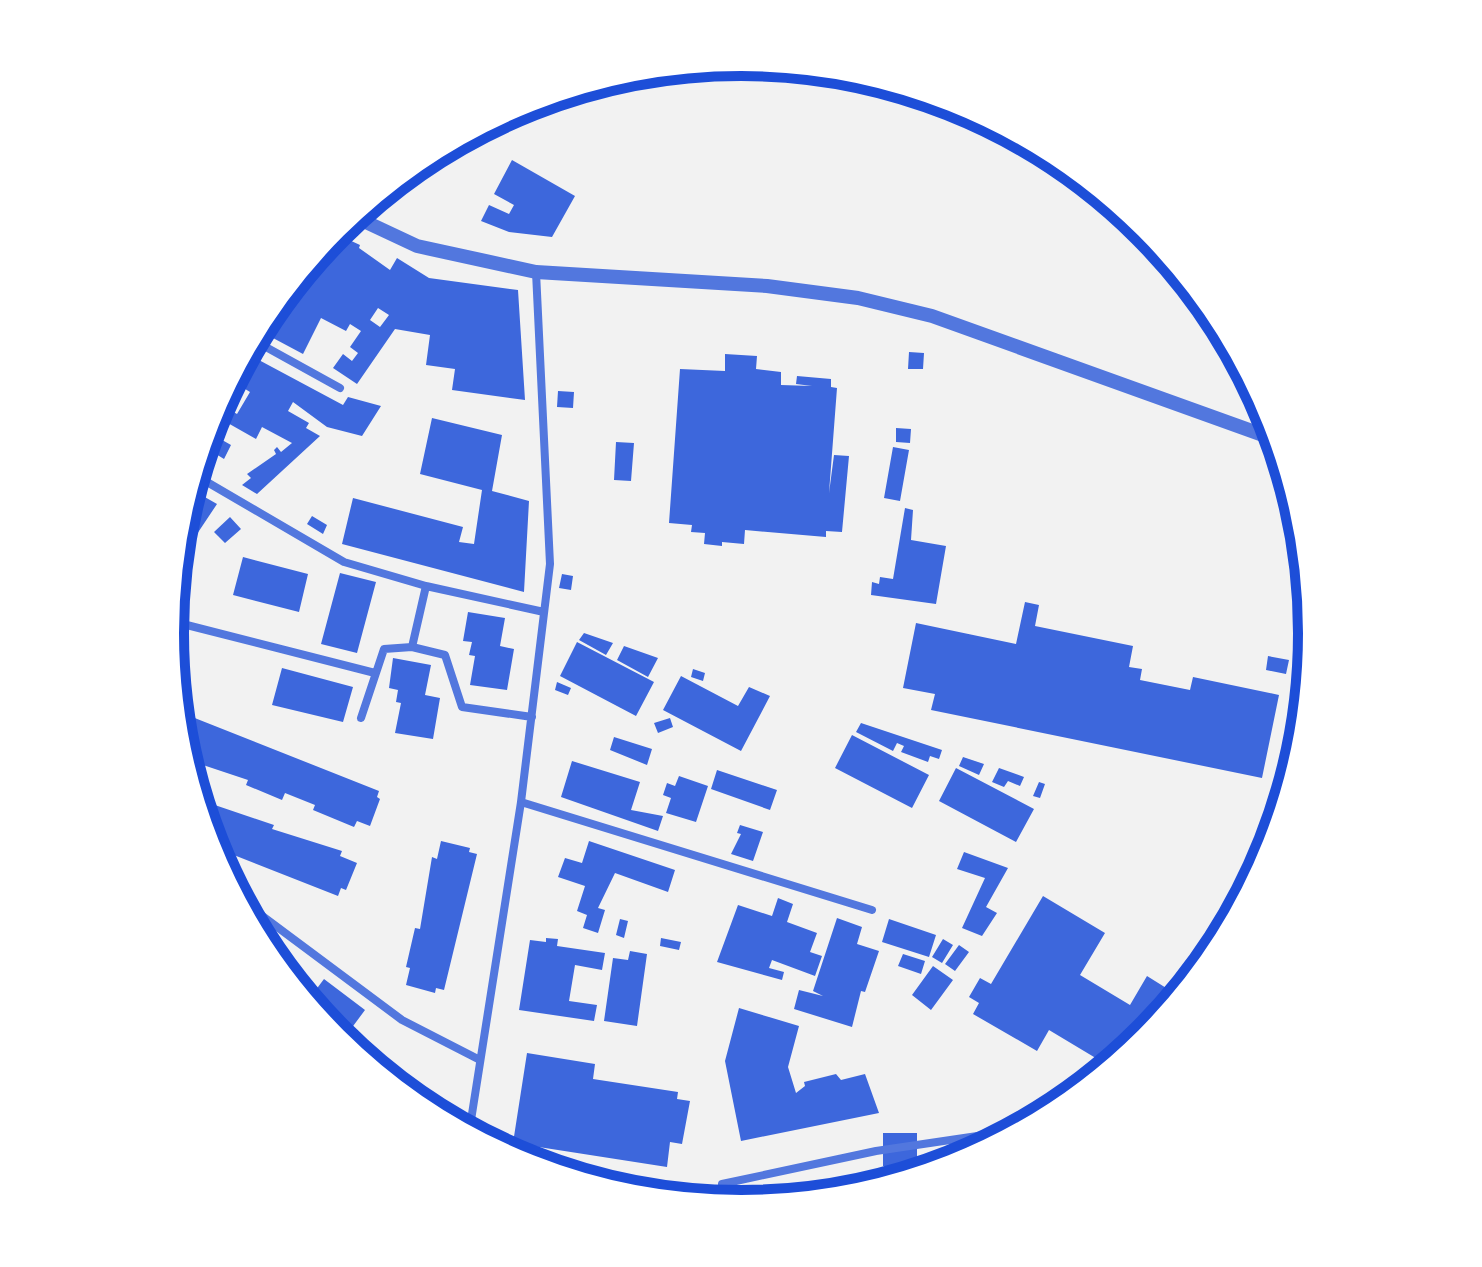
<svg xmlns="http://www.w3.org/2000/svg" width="1482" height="1267" font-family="Mulish,sans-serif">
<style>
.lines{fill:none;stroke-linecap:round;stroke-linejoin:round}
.stream{stroke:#bfd3fe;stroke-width:7}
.building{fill:#3d67dc;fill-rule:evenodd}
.minor{stroke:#5277de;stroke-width:8}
.tertiary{stroke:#5277de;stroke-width:14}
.rim{fill:none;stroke:#1d4ed8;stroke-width:10}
</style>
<rect width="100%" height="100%" fill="#f2f2f2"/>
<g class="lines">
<path class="stream" d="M712 65 723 75 786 66"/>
</g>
<path class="building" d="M512 160 575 196 552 237 509 232 481 221 489 205 509 214 514 205 494 194Z
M334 233 360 245 359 248 390 270 397 258 429 278 518 290 525 400 452 390 455 369 426 365 430 335 395 329 357 384 333 368 343 354 352 361 358 353 350 347 361 331 350 324 346 331 321 318 303 354 258 330 266 316ZM378 308 389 315 380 327 370 320Z
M909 352 924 353 923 369H908Z
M725 354 757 356 756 369 781 372V385L812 386 796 384 797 376 831 379V387L837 388 829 493 834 455 849 456 842 532 826 531V537L745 530 744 544 722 542V546L704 544 705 533 691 532 692 525 669 523 680 369 725 371Z
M257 359 343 405 348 397 381 406 362 436 327 427 293 402 288 411 309 423 306 428 320 436 257 494 242 485 251 478 247 474 276 454 274 450 277 447 281 452 292 443 262 427 256 439 226 422 223 406 237 414 250 392 237 384Z
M558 391 574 392 573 408 557 407Z
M432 418 502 435 492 491 529 501 524 592 342 544 353 498 463 527 459 542 474 544 482 490 420 474Z
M896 428 911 429 910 443 896 442Z
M208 432 231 445 224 459 211 451 204 464 199 461Z
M616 442 634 443 631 481 614 480Z
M893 447 909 450 900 501 884 498Z
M192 483 205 491 203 496 217 504 195 537 180 528Z
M905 508 913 510 911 540 946 546 936 604 871 595 872 582 879 584 880 577 893 579Z
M312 516 327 525 323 534 307 524Z
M230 517 241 529 225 543 214 532Z
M243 557 308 574 299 612 233 595Z
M340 573 376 582 357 653 321 644Z
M562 574 573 576 571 590 559 588Z
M1025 602 1039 605 1035 626 1133 646 1129 667 1142 669 1140 680 1190 690 1193 677 1279 695 1262 778 931 710 935 694 903 688 916 623 1016 644Z
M468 612 505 618 500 646 514 649 507 690 470 685 475 656 469 655 472 642 463 641Z
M584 633 613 643 606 655 579 640Z
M577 642 654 682 636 716 560 676Z
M624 646 658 658 648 677 617 660Z
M1268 656 1289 660 1286 674 1266 670Z
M393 658 431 665 425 695 440 698 433 739 395 733 401 703 396 702 398 690 389 688Z
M282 668 353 687 343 722 272 705Z
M693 669 705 673 703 681 691 677Z
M681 676 738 706 749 687 770 696 741 751 663 710Z
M557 682 571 688 568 695 555 690Z
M177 711 379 791 377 797 380 799 370 826 357 821 354 827 313 810 315 805 285 793 282 800 246 785 248 780 185 759Z
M670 718 673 727 658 733 654 723Z
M861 723 942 750 939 759 930 756 928 762 901 752 904 746 897 743 893 751 856 732Z
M852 735 929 775 912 808 835 768Z
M614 737 652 749 647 765 610 750Z
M963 757 984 764 979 775 959 766Z
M572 761 640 782 631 810 663 816 658 831 561 797Z
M956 768 1034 809 1016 842 939 801Z
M999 768 1024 777 1020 786 1008 781 1004 787 992 782Z
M717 770 777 790 770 810 711 789Z
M679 776 708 786 696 822 666 813 671 798 663 795 667 783 675 786Z
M1039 782 1045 784 1040 798 1033 796Z
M195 794 204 797 203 801 274 825 272 829 342 851 340 856 357 863 346 890 341 888 338 896 211 846Z
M740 825 763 832 753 861 731 854 741 834 737 833Z
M441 841 470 848 469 852 477 854 444 990 436 988 435 993 406 985 410 968 406 967 415 928 420 929 432 857 437 859Z
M589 841 675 870 668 892 615 873 598 908 605 910 598 933 583 928 587 915 577 911 585 886 558 877 565 858 582 863Z
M964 852 1008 868 986 907 997 913 982 936 962 928 985 878 957 869Z
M1043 896 1105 933 1080 975 1130 1005 1147 976 1179 996 1145 1038 1087 1085 1084 1084 1099 1060 1049 1030 1037 1051 973 1014 979 1003 969 997 980 978 991 984Z
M778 898 793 904 787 922 817 933 810 952 822 956 815 976 772 960 769 968 784 972 782 980 717 962 738 905 772 916Z
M837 918 862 927 857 944 879 951 865 992 861 991 852 1027 794 1009 799 990 823 996 813 991Z
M620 919 628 921 624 938 616 935Z
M889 919 936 935 929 957 882 942Z
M546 938 558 939 557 946 605 953 602 970 575 965 569 1001 597 1005 594 1021 519 1010 530 940 546 942Z
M661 938 681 942 679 950 660 946Z
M943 939 953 945 942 963 932 957Z
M959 945 969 952 955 971 945 964Z
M630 951 647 954 637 1026 604 1021 613 958 628 960Z
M903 954 925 961 921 974 898 966Z
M933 966 953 980 931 1010 912 995Z
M280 967 303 983 298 990 280 968Z
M324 979 365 1010 342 1041 317 1014 326 1002 321 999 316 1005 309 999Z
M739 1008 799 1026 788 1067 796 1093 805 1086 804 1082 836 1074 841 1080 865 1074 879 1113 741 1141 725 1061Z
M527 1053 595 1064 593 1079 678 1092 677 1099 690 1101 682 1144 670 1142 667 1167 513 1143Z
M883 1133H917V1166H883Z"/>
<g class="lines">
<path class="minor" d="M253 340 340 388
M195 475 344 562 426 586 544 612
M171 621 375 673
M412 647 445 655 462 707 532 717
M361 718 384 649 412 647 426 586
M521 802 872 910
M1263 864 1312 635
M237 897 402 1020 478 1059
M469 1133 521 802 550 564 536 272
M723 1203 722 1184 876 1151 1018 1130"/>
<path class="tertiary" d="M353 216 417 246 536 272 767 286 858 298 932 316 1277 440"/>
</g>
<path d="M0 0H1482V1267H0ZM184 633a557 557 0 1 1 1114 0a557 557 0 1 1-1114 0Z" fill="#fff" fill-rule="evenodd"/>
<path class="rim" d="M184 633a557 557 0 1 1 1114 0a557 557 0 1 1-1114 0Z"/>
</svg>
